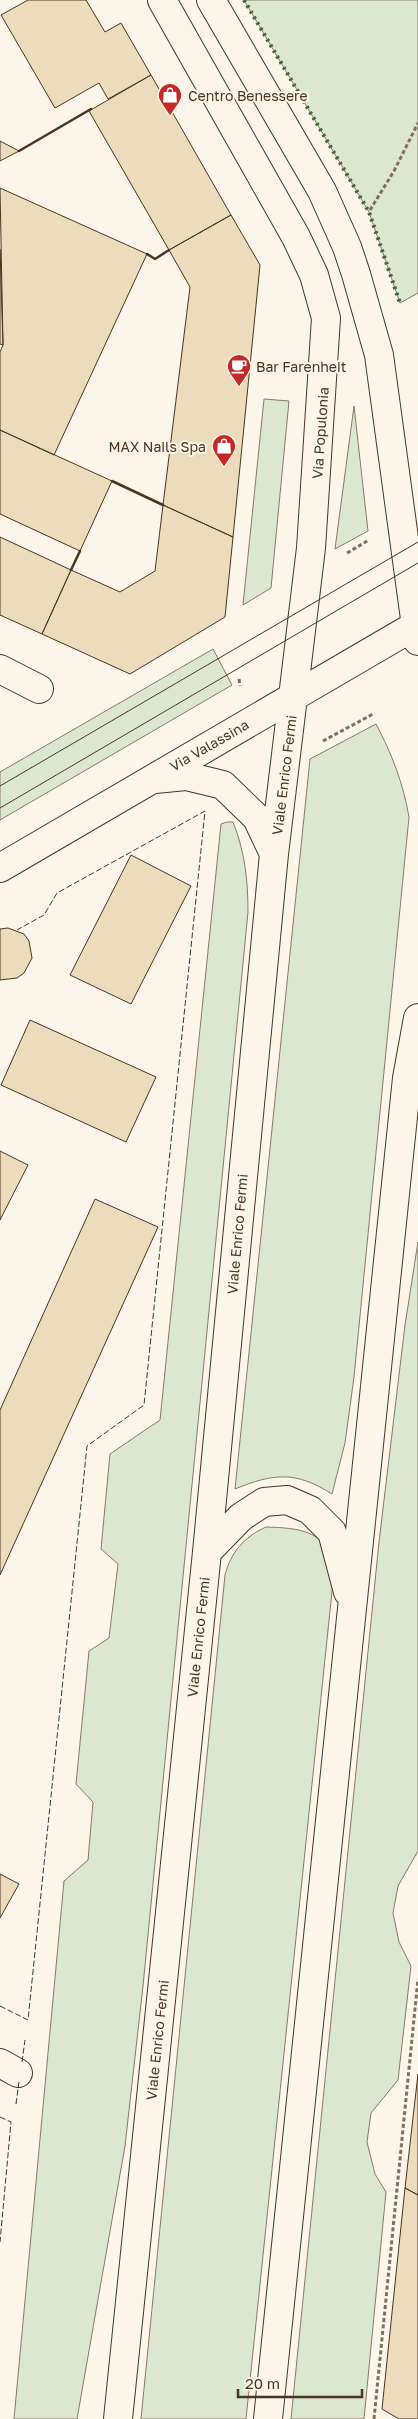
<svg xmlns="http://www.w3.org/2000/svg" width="418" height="2419" font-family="'Golos Text',sans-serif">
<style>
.green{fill:#dce7d0;stroke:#887966}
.building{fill:#ecdcbc;stroke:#4a3520}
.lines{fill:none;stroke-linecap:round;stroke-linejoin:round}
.minor-casing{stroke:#4a3520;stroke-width:30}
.major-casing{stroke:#4a3520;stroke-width:30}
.path{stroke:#7f6f5c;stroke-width:3;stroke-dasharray:4 2.5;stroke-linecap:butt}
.minor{stroke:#fbf6e9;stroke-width:28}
.major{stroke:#fbf6e9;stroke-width:28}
.tram{stroke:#4a3520;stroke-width:1}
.hedge{stroke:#436837;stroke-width:4;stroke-dasharray:2.5 4;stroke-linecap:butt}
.fence{stroke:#4a3520;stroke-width:1;stroke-dasharray:6 2.5;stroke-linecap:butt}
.wall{stroke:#4a3520;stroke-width:2.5}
.labels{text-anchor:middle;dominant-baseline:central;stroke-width:4;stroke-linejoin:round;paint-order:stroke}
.poi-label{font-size:14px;fill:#4a3520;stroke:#fbf6e9;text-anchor:start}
.street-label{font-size:14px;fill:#4a3520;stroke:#fbf6e9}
</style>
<rect width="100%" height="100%" fill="#fbf6e9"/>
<path class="green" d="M244 0H418V293L400 303 369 212Z
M264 399 289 401 271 588 243 605Z
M354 406 368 531 335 549Z
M213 649 232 685 0 820V772Z
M376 724C392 754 403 783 409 817L354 1377 345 1443 332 1494C296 1471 274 1473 235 1489L310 759Z
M227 822H233C245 852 248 881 248 912L143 1986 125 2146 77 2419H14L64 1881 88 1860 93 1802 76 1784 89 1651 109 1638 118 1564 101 1549 110 1454 160 1420 221 824Z
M418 1242V1851L398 1886 393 1913 399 1942 411 1966 398 2080 371 2113 367 2142 375 2174 386 2192 364 2419H291L379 1542 405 1325Z
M266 1527C290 1528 319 1528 330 1554 334 1561 332 1574 333 1582L246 2419H141L225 1575C231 1552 244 1537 266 1527Z"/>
<path class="building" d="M28 0H86L105 32 121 23 151 75 108 99 99 83 55 108 1 15Z
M151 75 231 215 169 250 89 111Z
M0 141 19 151 0 161Z
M0 188 147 254 54 455 0 430V352L3 345Z
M231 215 260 265 233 537 163 505 190 287 169 250Z
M0 249 3 345 0 344Z
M0 430 112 481 80 551 0 514Z
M163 505 233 537 225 617 130 674 42 634 71 570 120 592 155 571Z
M0 537 71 570 42 634 0 615Z
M131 855 191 886 131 1004 70 975Z
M8 928 24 934 29 941 32 958 24 973 17 978 0 980V929Z
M30 1020 156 1077 126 1142 1 1085Z
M0 1151 28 1165 0 1220Z
M95 1199 158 1227 0 1575V1410Z
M0 1874 19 1884 0 1918Z
M418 2074V2195L405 2188Z
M405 2188 418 2195V2419H399L382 2409Z"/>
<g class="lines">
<g class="minor-casing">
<path id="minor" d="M0 669 39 689
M0 2063 18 2073"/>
</g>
<g class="major-casing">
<path id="major" d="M211 0 322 191 347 247 356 274 379 355 418 641
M155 779 186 776 223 785 257 818 274 854
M0 868 418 624
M207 1552 241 1517 264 1502 287 1500 310 1510 332 1532 348 1592
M118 2419 207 1552 274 854 311 548 326 318 314 275 296 237 162 0
M268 2419 407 1078 418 1018"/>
</g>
<path class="path" d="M370 210 394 171 418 123
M347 553 369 540
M239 679 240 686
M323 741 373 714
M374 2419 418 1979"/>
<use href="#minor" class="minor"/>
<use href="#major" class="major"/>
<path class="tram" d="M0 786 418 542
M0 808 418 563"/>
<path class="hedge" d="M244 0 369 212 400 303"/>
<path class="fence" d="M0 2006 28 2020 87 1446 144 1405 205 811 57 893 44 915 17 930
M22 2062 25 2040
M16 2104 19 2082
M0 2117 11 2122 0 2242"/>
<path class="wall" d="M19 151 91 109
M147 254 155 259 169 250
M112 481 163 505
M71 570 80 551"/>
</g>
<defs>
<g id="shop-pin" transform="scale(1.25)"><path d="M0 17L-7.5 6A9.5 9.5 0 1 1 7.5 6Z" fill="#c62828" stroke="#fbf6e9"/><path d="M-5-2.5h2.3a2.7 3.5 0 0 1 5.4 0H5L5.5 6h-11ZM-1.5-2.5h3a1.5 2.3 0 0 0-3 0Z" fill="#fff"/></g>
<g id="cafe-pin" transform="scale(1.25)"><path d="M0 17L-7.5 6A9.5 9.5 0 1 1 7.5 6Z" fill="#c62828" stroke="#fbf6e9"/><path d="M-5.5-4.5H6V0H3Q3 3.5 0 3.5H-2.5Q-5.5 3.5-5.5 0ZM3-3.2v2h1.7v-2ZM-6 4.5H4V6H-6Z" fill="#fff"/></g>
</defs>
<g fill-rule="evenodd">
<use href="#shop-pin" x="170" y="95"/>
<use href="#cafe-pin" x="239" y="366"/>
<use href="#shop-pin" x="224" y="446"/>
</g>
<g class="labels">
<g class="poi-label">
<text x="188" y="95">Centro Benessere</text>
<text x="256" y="366">Bar Farenheit</text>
<text x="206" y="446" text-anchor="end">MAX Nails Spa</text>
</g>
<g class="street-label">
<text transform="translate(320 433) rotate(-86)">Via Populonia</text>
<text transform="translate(209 745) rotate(-30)">Via Valassina</text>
<text transform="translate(284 775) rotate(-83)">Viale Enrico Fermi</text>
<text transform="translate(237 1234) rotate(-85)">Viale Enrico Fermi</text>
<text transform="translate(198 1637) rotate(-84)">Viale Enrico Fermi</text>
<text transform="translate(157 2040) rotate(-84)">Viale Enrico Fermi</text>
</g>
</g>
<path d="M238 2389v8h124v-8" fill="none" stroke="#4a3520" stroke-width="2.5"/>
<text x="245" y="2389" font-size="15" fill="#4a3520" stroke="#fbf6e9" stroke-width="4" paint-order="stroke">20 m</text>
</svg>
